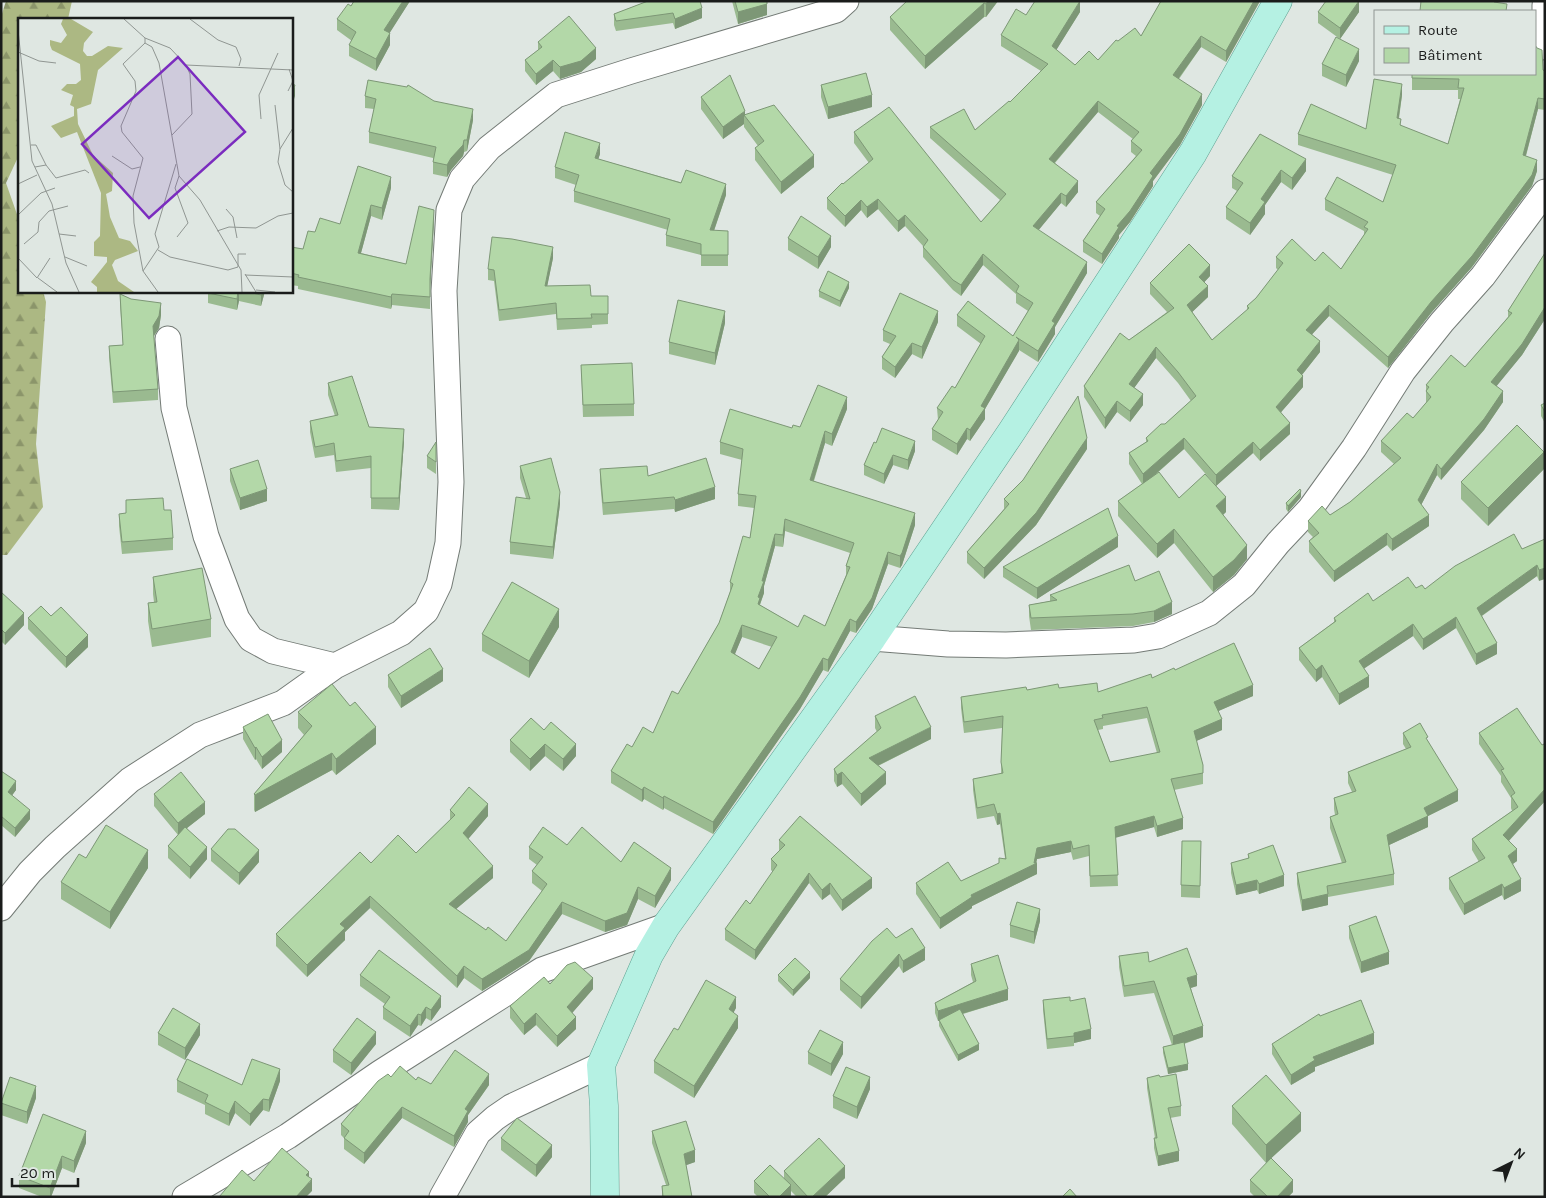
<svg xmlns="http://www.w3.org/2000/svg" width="1546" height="1198" font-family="Karla,sans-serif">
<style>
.forest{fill:url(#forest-firs)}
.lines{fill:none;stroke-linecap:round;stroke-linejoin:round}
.minor-casing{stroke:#747b76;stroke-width:27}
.major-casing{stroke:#5ea191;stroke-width:29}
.minor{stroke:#fff;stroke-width:25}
.major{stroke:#b5f1e3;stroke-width:28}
.wall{fill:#9aba90;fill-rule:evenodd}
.shaded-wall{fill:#7d9776}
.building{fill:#b3d8a8;stroke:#7d9776;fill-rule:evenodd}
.inset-road{fill:none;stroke:#909692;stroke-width:1}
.view{fill:#7b2cbf;fill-opacity:0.15;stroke:#7b2cbf;stroke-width:2.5}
.inset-edge{fill:none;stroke:#1a1c1b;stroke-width:2.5}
</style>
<defs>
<pattern id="forest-firs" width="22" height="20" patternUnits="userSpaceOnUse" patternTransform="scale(1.25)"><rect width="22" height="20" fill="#acb883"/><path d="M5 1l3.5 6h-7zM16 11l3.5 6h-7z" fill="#8b956a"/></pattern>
</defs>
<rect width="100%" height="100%" fill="#dfe7e2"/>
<path class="forest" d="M6 1H72L68 19H19V155L6 183 19 220V291H43L46 302 36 444 43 507 7 555H1V17Z"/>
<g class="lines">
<g class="minor-casing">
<path id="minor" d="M1545 5V47
M168 339 174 408 206 536 237 619 251 639 273 651 335 666
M872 638 948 644 1006 645 1134 640 1158 636 1209 613 1244 585 1278 543 1310 509 1354 448 1403 371 1442 322 1483 276 1545 192
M1 908 30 872 55 847 130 780 200 735 283 703 335 666 401 633 426 611 439 584 448 543 451 482 444 291 449 210 462 179 489 148 556 95 631 71 836 10 846 1
M185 1197 288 1136 380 1073 542 970 666 926
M442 1197 478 1133 495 1118 511 1107 601 1065"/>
</g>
<g class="major-casing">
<path id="major" d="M605 1197 604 1106 601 1065 649 955 666 926 872 638 1012 431 1193 153 1278 1"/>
</g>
<use href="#minor" class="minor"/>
<use href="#major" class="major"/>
</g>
<path class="wall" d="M354 1H410L389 33 390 45 376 71 349 56V45L352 41 337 30V19L351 6Z
M648 1 702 18 675 29 673 23 616 31 614 25V14Z
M732 1H767V15L738 24Z
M907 1H998L986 17H984L925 69 890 30V17Z
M1161 1H1260L1226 62 1201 47 1179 79 1202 105 1180 145 1153 181V186L1130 222 1119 235V238L1102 264 1083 252V241L1100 216 1096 213V202L1136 156 1131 152V141L1133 139 1098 112 1055 163 1078 192 1066 207 1061 203 1038 230 1087 273 1055 327V334L1038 362 1019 350 985 409V419L970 441 967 439 957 455 932 440V429L938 420 937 408 955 388 981 344 957 326V315L1013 336 1028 311 1016 303V294L983 265 961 296 953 290 923 257V246L905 226 898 232 878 209 867 218 861 210 845 227 827 209V198L869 163 854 143V132L981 222 1000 200 930 138V127L975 130 1010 102 1041 71 1001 46V35L1026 15 1080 12 1056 50 1075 65 1098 60 1118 41 1141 36Z
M1318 12H1359L1340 39 1318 23Z
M538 42 596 59 581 72 560 79 553 71 536 85 525 71V60L538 50Z
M1359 61 1346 87 1322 76V64Z
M1543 70 1545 71V110L1538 109 1526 156 1537 171 1532 186 1472 267 1431 313 1388 368 1329 316 1312 334 1320 352 1302 375 1303 387 1281 412 1290 434 1260 461 1253 453 1216 486 1184 449 1154 476 1179 498 1226 512 1223 515 1247 559 1234 575 1213 592 1174 543 1157 558 1118 516V501L1142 484 1129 464V453L1146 442V438L1165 424 1191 401 1178 383 1156 358 1134 388 1143 405 1130 422 1117 412 1105 429 1084 397V386L1129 340 1167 312 1150 294V283L1210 276 1204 282 1208 297 1192 312 1212 340 1247 310V306L1256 298 1278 270 1276 268V257L1315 261 1341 269 1364 235V231L1325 210V199L1383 202 1393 175 1298 145V134L1366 129 1402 95 1399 119 1401 126 1448 144 1460 99H1458V90H1412V74Z
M821 85 872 107 828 119 821 97Z
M365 96 434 101 473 120 467 151 464 152 463 156 451 170 447 177 433 174V158L369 143V132L374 109 365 108Z
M701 97 745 115 814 167 781 194 755 160V148L758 146 744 127V124L723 139 701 109Z
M1260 134 1306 171 1292 190 1281 182 1265 205V214L1250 235 1226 219V207L1237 191 1232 188V176Z
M600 154 598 159 726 195 714 231H728V266H701V255L666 246V235L668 230 574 202V191L576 185 555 178V167Z
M391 188 382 220 371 216 361 253 406 264 434 221 430 286V309L392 305 391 309 298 289V286L291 285V247L303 249 315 232 340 224Z
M788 238 831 247 818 269 788 250Z
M1545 253V319L1522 355 1496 386 1503 402 1484 430 1441 480 1437 475 1421 505 1429 526 1392 551 1387 545 1334 582 1309 552V541L1313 537 1308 532V521L1330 515 1350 502 1394 464 1381 452V441L1413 418 1426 403V385L1465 367 1508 317V311Z
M553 258 547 286 591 296H608V324L592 325V328L557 330 556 314 499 321 494 281 488 280V269Z
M849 288 840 307 819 297V291Z
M194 291H265L261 306 239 301 237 310 208 303V294Z
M120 294 161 315 159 328 154 336 158 389V400L113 403 109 357V346L123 345 120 305Z
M938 322 922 359 912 354 895 378 882 369V357L890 344 883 341V330Z
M725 323 715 365 669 354V342Z
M581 365 634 404V416L583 417Z
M328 383 369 427 404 441 399 510 371 509V468L336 472 334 455 315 458 310 432V421L335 416 328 395Z
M1545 403V423L1541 416V405Z
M847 409 832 446 825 443 814 481 915 525 902 565 900 568 888 564 872 609 856 633 850 631 828 672 823 670 800 709 713 834 664 808 663 810 644 799 642 802 611 783V771L632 747 653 733 678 694 719 623 730 592V582L750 538 754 508 738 506V494L742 460 720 454V442L792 428 800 427ZM785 531 850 553 846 566V575L825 626 798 627 760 605 764 593V586L775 546 783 547ZM742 637 772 647 759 669 734 655Z
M876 443 915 451 908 470 893 465 884 484 864 475V465Z
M1087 449 1036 525 984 579 967 563V552L1004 509V499Z
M427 456 436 462V474L427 468Z
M520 466 560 504 553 559 510 554V542L526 498 520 478Z
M230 469 267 501 240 510 230 481Z
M600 469 648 476 715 499 675 512 674 509 603 515 600 481Z
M1544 469 1488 526 1461 499V482Z
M1301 497 1288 512 1286 509V503Z
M126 500 164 510 173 538V550L122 554 119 526V514L126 513Z
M1545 539 1539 581 1537 576 1482 616 1497 654 1476 665 1456 628 1423 650 1413 636 1364 668 1369 687 1339 705 1322 677 1316 682 1299 660V648L1334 622V618L1373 601 1416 588 1425 589 1522 549Z
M1118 547 1037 599 1003 577V567Z
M153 577 211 619V637L152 647 148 621V603L154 602 153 594Z
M1135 581 1172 614 1154 622 1133 626 1031 630 1029 616V605L1050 601V595Z
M1 592 24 625 5 645 1 641Z
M28 618 88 647 66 668 28 629Z
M559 627 529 678 482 651V634Z
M1175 670 1253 696 1218 711 1222 730 1196 741 1203 765V784L1174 790 1183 829 1157 837 1154 827 1116 837 1118 886 1090 887 1089 856 1073 860 1071 852 1037 859 1036 863 1037 874 972 906V908L940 929 916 894V883L961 881 999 863 1005 858 1000 824 997 825 994 816 977 819 973 790V779L1001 774 1002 728 964 733 961 708V697L1027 690 1059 688 1098 692 1152 678ZM1147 718 1157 753 1110 762 1098 730 1103 729V726Z
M388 675 443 681 401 708 388 687Z
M298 712 376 744 336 775 332 770 255 812 254 810V794L304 735 298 728Z
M875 716 931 739 878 766 886 784 861 806 842 784 837 787 834 781V769L877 732 875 728Z
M243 727 282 752 262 769 256 759 255 760 243 739Z
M544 730 576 756 563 771 545 756 530 771 510 752V740Z
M1403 733 1428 741 1458 801 1428 816V827L1389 845 1394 874V885L1328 897V905L1302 911 1297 884V873L1342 863 1330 828V817L1335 815 1334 809V798L1352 792 1348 783V772L1406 749 1403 744Z
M1479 733 1542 745 1545 746V801L1509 841 1517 861 1513 864 1521 891 1504 900 1502 895 1464 915 1449 889V878L1479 862 1472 850V839L1512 811 1511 808V798L1501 782V776L1479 744Z
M1 771 16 790 12 795 30 819 15 837 1 825Z
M154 794 205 814 187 828 207 859 190 879 168 858V846L178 835 154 806Z
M450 810 488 816 468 839 493 878 456 909 486 930 506 941 542 891 532 883V871L537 865 529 859V847L567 845 621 862 671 880 655 908 638 899 627 925 605 932 562 914 529 961 482 991 464 978 457 988 370 908 345 932V940L307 977 276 946V934L371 863 416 853 450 820Z
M779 840 872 888 842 911 830 894 822 900 809 883 755 960 725 940V929L750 904 773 872 771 870V859L779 851Z
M1201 841 1200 898 1181 897V885Z
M211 849 259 862 239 885 211 861Z
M1248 854 1284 886 1259 894 1257 890 1236 895 1231 873V863L1248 859Z
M86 858 148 868 110 929 61 899V882Z
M1040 921 1034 944 1010 937V925Z
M1349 926 1389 964 1361 973 1349 938Z
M896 938 925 960 903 973 899 966 861 1009 840 990V979Z
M1119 956 1149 962 1197 986 1191 988 1203 1037 1184 1044 1188 1070 1168 1074 1163 1053V1047L1172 1045 1154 993 1124 997 1119 967Z
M971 964 1008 1000 963 1014 979 1050 958 1061 939 1026V1021H938L935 1013V1003L973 982 971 975Z
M360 975 441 1007 431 1021 426 1018 421 1026 418 1025 410 1037 383 1019V1007L385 1004 360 986Z
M778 975 810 978 793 996 778 981Z
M550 984 593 989 572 1013 576 1029 557 1047 536 1025 524 1035 510 1018V1006Z
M1043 1000 1070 1001 1091 1039 1074 1043V1046L1047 1049 1043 1010Z
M736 1008 733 1013 738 1028 694 1098 654 1073V1061L678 1030Z
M1320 1016 1374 1044 1315 1067V1071L1291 1085 1272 1054V1044Z
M158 1033 200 1035 185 1060 158 1045Z
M376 1044 351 1075 333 1062V1050Z
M808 1052 843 1054 831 1076 808 1064Z
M391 1077 416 1080 431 1084 489 1085 468 1115V1122L454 1147 402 1118 364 1164 344 1149V1138L341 1135V1124Z
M1160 1077 1181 1106V1116L1170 1118 1179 1161 1158 1166 1154 1148V1138H1155L1147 1088V1078Z
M177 1080 242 1085 280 1081 269 1112 263 1110 250 1126 235 1113 229 1126 205 1114V1105L177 1092Z
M870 1089 857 1119 833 1108V1096Z
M36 1098 27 1124 1 1115V1102Z
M1232 1106 1301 1131 1266 1163 1232 1124Z
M652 1131 695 1162 686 1165 692 1197H662V1186L666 1185 652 1143Z
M501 1138 552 1157 536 1177 501 1150Z
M86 1143 74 1173 62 1168 51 1197H42L19 1188V1176Z
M784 1171 845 1178 825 1197H797L791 1191V1197H758L754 1193V1181L784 1178Z
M1250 1180 1293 1192 1288 1197H1255L1250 1192Z"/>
<path class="shaded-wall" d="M403 1H410L384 42V30Z
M988 1H998L986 17V4Z
M1080 1V12L1052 57V46Z
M1254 1H1260L1226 62V51Z
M1359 1V12L1340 39V28Z
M984 3V17L925 69V56Z
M767 4V15L738 24V12Z
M702 8V18L675 29V19Z
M390 33V45L376 71V59Z
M1201 36V47L1173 86V75Z
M596 48V59L581 72 560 79V67Z
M1359 49V61L1346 87V75Z
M553 60V71L536 85V74Z
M1402 84V95L1397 129V118Z
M295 85V96L291 109V98Z
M1202 94V105L1180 145 1153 181V186L1130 222 1119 235V238L1102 264V254L1117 226 1150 173Z
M872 95V107L828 119V107Z
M1538 98V109L1523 166V155Z
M1098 101V112L1049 169V159Z
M473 109V120L467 151V140Z
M745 111V117L744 115V124L723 139V127Z
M464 140V152L463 156 451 170 447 177V165L451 158Z
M600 143V154L595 169V158Z
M814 155V167L781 194V182Z
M1306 159V171L1292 190V178Z
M1537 160V171L1532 186 1472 267 1431 313 1388 368V357L1431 302Z
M1281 170V182L1265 205V214L1250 235V223L1261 199Z
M391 177V188L382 220V208Z
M1078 181V192L1066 207V196Z
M726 184V195L710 242V230Z
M1061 193V203L1033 237V226Z
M878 199V209L867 218V207Z
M861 200V210L845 227V216Z
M371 205V216L358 264V253Z
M434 210V221L430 290V279Z
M905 215V226L898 232V221Z
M831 236V247L818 269V257Z
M553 247V258L545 297V286Z
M983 254V265L961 296V285Z
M1087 262V273L1055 327V334L1038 362V351L1052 321Z
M1210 265V276L1199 288V277Z
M849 282V288L840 307V301Z
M1208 286V297L1187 317V305Z
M239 291V301L237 310V299Z
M262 291H265L261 306V295Z
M392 294V305L391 309V297Z
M161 303V315L159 328 153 337V326Z
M1329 305V316L1306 341V330Z
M1545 307V319L1522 355 1491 393V382Z
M725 311V323L715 365V353Z
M938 311V322L922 359V347Z
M1019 340V351L985 409V419L970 441V430L981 406Z
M1320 341V352L1297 381V370Z
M912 343V354L895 378V367Z
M1156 347V358L1129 395V384Z
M1303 376V387L1276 418V407Z
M1503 391V402L1484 430 1441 480V469Z
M1143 394V405L1130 422V411Z
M847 397V409L832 446V434Z
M1117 401V412L1105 429V418Z
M1290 423V434L1260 461V450Z
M967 428V439L957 455V444Z
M404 429V441L399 510V498Z
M825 431V443L810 492V480Z
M1087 438V449L1036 525 984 579V568Z
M1184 438V449L1143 485V474Z
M915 441V451L908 470V460Z
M1253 442V453L1216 486V475Z
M1544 452V469L1488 526V508Z
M893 455V465L884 484V474Z
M1437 464V475L1418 511V500Z
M715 487V499L675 512V500Z
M267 489V501L240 510V498Z
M1301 491V497L1288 512V506Z
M560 492V504L553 559V547Z
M1226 497V512L1216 521V506Z
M915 513V525L902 565 900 568V556Z
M1429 515V526L1392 551V539Z
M785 519V531L783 547V535Z
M1174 529V543L1157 558V544Z
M1387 533V545L1334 582V571Z
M775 534V546L764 586V593L760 604V610L758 616V597Z
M1118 536V547L1037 599V588Z
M1247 545V559L1234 575 1213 592V577Z
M888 552V564L872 609 856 633V622Z
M1537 565V576L1477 619V608Z
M1545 568V579L1539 581V570Z
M1172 602V614L1154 622V611Z
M559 609V627L529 678V661Z
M24 613V625L5 645V633Z
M1456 617V628L1423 650V639Z
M850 619V631L828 672V660Z
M1413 624V636L1359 672V661Z
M742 625V637L731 664V652Z
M88 635V647L66 668V657Z
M1497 643V654L1476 665V654Z
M823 658V670L800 709 713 834V822Z
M1322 665V677L1316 682V670Z
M443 669V681L401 708V696Z
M1369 676V687L1339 705V694Z
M1253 685V696L1214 713V702Z
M1222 719V730L1194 742V731Z
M376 727V744L336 775V759Z
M931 727V739L869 770V758Z
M282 740V752L262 769V757Z
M545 744V756L530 771V759Z
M576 744V756L563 771V759Z
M256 747V759L255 760V748Z
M332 753V770L255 812V795Z
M842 772V784L837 787V775Z
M886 772V784L861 806V794Z
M16 781V790L8 801V792Z
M644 787V799L642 802V790Z
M1545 789V801L1503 847V835Z
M1458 790V801L1428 816V827L1387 846V835L1424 808Z
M664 796V808L663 810V798Z
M205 802V814L178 835V823Z
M488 804V816L463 845V833Z
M30 810V819L15 837V828Z
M1000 813V824L997 825V814Z
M1154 816V827L1115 838V827Z
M1183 818V829L1157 837V826Z
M1071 841V852L1037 859 1036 864 1037 863V874L972 906V908L940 929V918L1037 848Z
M207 847V859L190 879V867Z
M1517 849V861L1508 867V856Z
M148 850V868L110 929V912Z
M259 850V862L239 885V873Z
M493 866V878L449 915V904Z
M671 868V880L655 908V896Z
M809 873V883L755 960V950Z
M1284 875V886L1259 894V884Z
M872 878V888L842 911V900Z
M1521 879V891L1504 900V888Z
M1257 880V890L1236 895V885Z
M830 883V894L822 900V890Z
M1502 884V895L1464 915V904Z
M638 887V899L627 925 605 932V921Z
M1328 894V905L1302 911V900Z
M370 896V908L345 932V940L307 977V965L340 924Z
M562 902V914L529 961 482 991V979Z
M1040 909V921L1034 944V932Z
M925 948V960L903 973V961Z
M1389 952V964L1361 973V962Z
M899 954V966L861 1009V997Z
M464 966V978L457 988V976Z
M810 972V978L793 996V990Z
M1197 975V986L1187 989V978Z
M593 978V989L567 1019V1007Z
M1008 989V1000L938 1021V1011Z
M441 996V1007L431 1021V1010Z
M736 997V1008L729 1021V1009Z
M426 1007V1018L421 1026V1015Z
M536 1013V1025L524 1035V1024Z
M418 1014V1025L410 1037V1026Z
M738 1016V1028L694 1098V1086Z
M576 1017V1029L557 1047V1036Z
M200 1024V1035L185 1060V1048Z
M1203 1026V1037L1173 1047V1036Z
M1091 1029V1039L1074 1043V1033Z
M376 1032V1044L351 1075V1063Z
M1374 1033V1044L1315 1067V1071L1291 1085V1075L1313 1057Z
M843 1042V1054L831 1076V1064Z
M979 1044V1050L958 1061V1055Z
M1188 1064V1070L1168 1074V1068Z
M280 1069V1081L269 1112V1100Z
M489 1074V1085L468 1115V1122L454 1147V1136L465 1109Z
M870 1077V1089L857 1119V1107Z
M36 1086V1098L27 1124V1112Z
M263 1099V1110L250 1126V1114Z
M235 1101V1113L229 1126V1114Z
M402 1107V1118L364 1164V1153Z
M1301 1113V1131L1266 1163V1145Z
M86 1131V1143L74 1173V1161Z
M552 1145V1157L536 1177V1165Z
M695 1150V1162L684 1166V1154Z
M1179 1151V1161L1158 1166V1156Z
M62 1156V1168L51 1197H50V1188Z
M845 1166V1178L825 1197H812Z
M309 1172V1183L312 1179V1191L306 1197H296L306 1175Z
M1293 1180V1192L1288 1197H1277Z
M791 1185V1197H779Z"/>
<path class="building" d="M354 1H403L384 30 390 33 376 59 349 45 356 32 337 19 348 4 351 6Z
M648 1H700L702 8 675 19 673 13 616 21 614 14Z
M735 1H767V4L738 12Z
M907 1H988L986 4 984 3 925 56 890 17Z
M1035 1H1080L1052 46 1075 65 1089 51 1098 60 1116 40 1118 41 1135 28 1141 36 1161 1H1254L1226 51 1201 36 1173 75 1202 94 1180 134 1150 173 1153 176 1130 211 1117 226 1119 227 1102 254 1083 241 1105 209 1096 202 1142 150 1131 141 1139 132 1098 101 1049 159 1078 181 1066 196 1061 193 1033 226 1087 262 1052 321 1055 323 1038 351 1016 337 1019 340 981 406 985 408 970 430 967 428 957 444 932 429 943 412 937 408 952 386 955 388 985 336 957 315 968 301 1013 336 1033 303 1016 292 1019 286 983 254 961 285 953 280 923 247 928 240 905 215 898 221 878 199 867 207 861 200 845 216 827 198 842 183 843 184 873 159 854 132 889 107 981 222 1006 194 930 127 964 109 975 130 1009 101 1010 102 1048 64 1001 35 1016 9 1026 15Z
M1326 1H1359L1340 28 1318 12Z
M1421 1H1495L1494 2 1507 4 1506 11H1420Z
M569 16 596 48 581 61 560 67 553 60 536 74 525 60 542 47 538 42Z
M1336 37 1359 49 1346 75 1322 64Z
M1535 45 1537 48 1542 50 1543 70 1545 71V99L1538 98 1523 155 1537 160 1532 175 1472 256 1431 302 1388 357 1329 305 1306 330 1320 341 1297 370 1303 376 1276 407 1290 423 1260 450 1253 442 1216 475 1184 438 1143 474 1129 453 1148 441 1146 438 1161 424H1165L1196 396 1178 372 1156 347 1129 384 1143 394 1130 411 1117 401 1105 418 1084 386 1120 333 1129 340 1174 308 1150 283 1189 244 1210 265 1199 277 1208 286 1187 305 1212 340 1249 308 1247 306 1256 298 1283 263 1276 257 1292 239 1315 261 1323 252 1341 269 1368 229 1364 227 1368 222 1325 199 1337 177 1383 202 1396 165 1298 134 1311 104 1366 129 1374 79 1402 84 1397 118 1401 119 1400 125 1448 144 1464 88H1458L1459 79 1412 78V74H1535Z
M866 73 872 95 828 107 821 85Z
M730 75 745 111 723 127 701 97Z
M368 80 407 87 408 85 434 101 473 109 467 140H464L463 145 451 158 447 165 433 162 436 147 369 132 376 99 365 96Z
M291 84 295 85 291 98Z
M774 105 814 155 781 182 755 148 764 141 744 115Z
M565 132 600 143 595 158 681 183 686 170 726 184 710 230 728 231V255H701V244L666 235 670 219 574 191 579 175 555 167Z
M1260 134 1306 159 1292 178 1281 170 1261 199 1265 202 1250 223 1226 207 1243 183 1232 176Z
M358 166 391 177 382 208 371 205 358 253 406 264 419 206 434 210 430 279V297L392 294 391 297 298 277 299 275 291 273V247L303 249 308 231 315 232 320 218 340 224Z
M801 216 831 236 818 257 788 238Z
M492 237 512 239 553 247 545 286 590 285 591 296H608V314H591L592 318 557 319 556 303 499 310 494 270 488 269Z
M1545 253V307L1522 344 1491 382 1503 391 1484 419 1441 469 1437 464 1418 500 1429 515 1392 539 1387 533 1334 571 1309 541 1319 533 1308 521 1322 506 1330 515 1350 502 1401 458 1381 441 1407 413 1413 418 1431 397 1426 391 1429 387 1426 385 1451 355 1465 367 1512 313 1508 311Z
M828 271 849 282 840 301 819 291Z
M208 291H238L237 299 208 293Z
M244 291H262L261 295Z
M900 293 938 311 922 347 912 343 895 367 882 357 896 336 883 330Z
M120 294 131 299 161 303 159 316 153 326 158 389 113 392 109 346 123 345Z
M678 300 725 311 715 353 669 342Z
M632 363 634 404 583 405 581 365Z
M352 376 369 427 404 429 399 498H371V456L336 461 334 443 315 447 310 421 338 415 328 383Z
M818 385 847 397 832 434 825 431 810 480 915 513 902 553 900 556 888 552 872 598 856 622 850 619 828 660 823 658 800 697 713 822 664 796 663 798 644 787 642 790 611 771 627 744 632 747 643 727 653 733 672 691 678 694 719 623 733 584 730 582 743 536 750 538 756 496 738 494 743 449 720 442 730 409 792 428 793 425 800 427ZM785 519 854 543 846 566 850 567 825 626 804 615 798 627 758 604 760 598 758 597 764 581H762L775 534 783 535ZM742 625 777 637 759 669 731 652Z
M1078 396 1087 438 1036 513 984 568 967 552 1009 504 1004 499 1023 480Z
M1545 403V412L1541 405Z
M1517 425 1544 452 1488 508 1461 482Z
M882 428 915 441 908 460 893 455 884 474 864 465 874 442 876 443Z
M436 442V462L427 456Z
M551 458 560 492 553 547 510 542 516 497 530 499 520 466Z
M706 458 715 487 675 500 674 497 603 503 600 469 647 466 648 476Z
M258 460 267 489 240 498 230 469Z
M1159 472 1179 498 1205 474 1226 497 1216 506 1247 545 1234 560 1213 577 1174 529 1157 544 1118 501Z
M1300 489 1301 491 1299 494 1288 506 1286 503Z
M163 498 164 510H171L173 538 122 542 119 514 126 513V500Z
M1108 508 1118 536 1037 588 1003 567Z
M1514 534 1522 549 1545 539V568L1539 570 1537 565 1477 608 1497 643 1476 654 1456 617 1423 639 1413 624 1359 661 1369 676 1339 694 1322 665 1316 670 1299 648 1336 621 1334 618 1368 593 1373 601 1408 577 1416 588 1422 585 1425 589 1455 566Z
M1129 565 1135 581 1159 571 1172 602 1154 611 1133 614 1031 618 1029 605 1057 600 1050 595Z
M202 568 211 619 152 629 148 603 157 602 153 577Z
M512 582 559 609 529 661 482 634Z
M1 592 24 613 5 633 1 629Z
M41 606 51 616 61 607 88 635 66 657 28 618Z
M1234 643 1253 685 1214 702 1222 719 1194 731 1203 765V773L1171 779 1183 818 1157 826 1154 816 1115 827 1118 875 1090 876 1089 845 1073 849 1071 841 1037 848 1034 863H1037L971 895 972 897 940 918 916 883 948 862 961 881 999 863V858L1006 859 1000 813 997 814 994 804 977 808 973 779 1003 773 1001 762 1003 716 964 722 961 697 1026 687 1027 690 1058 684 1059 688 1097 683 1098 692 1151 674 1152 678 1174 668 1175 670ZM1147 707 1160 752 1110 762 1094 720 1103 718 1102 715Z
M430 648 443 669 401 696 388 675Z
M332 684 350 706 355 702 376 727 336 759 332 753 255 795 254 794 312 726 298 712Z
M915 696 931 727 869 758 886 772 861 794 842 772 837 775 834 769 881 728 875 716Z
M1517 708 1542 745 1544 744 1545 746V789L1503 835 1517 849 1508 856 1521 879 1504 888 1502 884 1464 904 1449 878 1485 858 1472 839 1518 807 1511 796 1515 793 1501 770 1504 769 1479 733Z
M268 714 282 740 262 757 256 747 255 748 243 727Z
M531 718 544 730 551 722 576 744 563 759 545 744 530 759 510 740Z
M1420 723 1428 737 1426 738 1458 790 1424 808 1428 816 1387 835 1394 874 1327 886 1328 894 1302 900 1297 873 1346 862 1330 817 1338 814 1334 798 1356 791 1348 772 1411 747 1403 733Z
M1 771 16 781 8 792 30 810 15 828 1 816Z
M181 772 205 802 178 823 154 794Z
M469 787 488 804 463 833 493 866 449 904 486 930 488 927 506 941 547 884 532 871 543 857 529 847 543 827 567 845 582 827 621 862 634 842 671 868 655 896 638 887 627 913 605 921 562 902 529 950 482 979 464 966 457 976 370 896 340 924 345 928 307 965 276 934 360 852 371 863 398 835 416 853 455 815 450 810Z
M800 816 872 878 842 900 830 883 822 890 809 873 755 950 725 929 746 900 750 904 777 865 771 859 785 845 779 840Z
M106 825 148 850 110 912 61 882 79 854 86 858Z
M185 827 207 847 190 867 168 846Z
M228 829H235L259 850 239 873 211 849Z
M1182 841H1201L1200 886 1181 885Z
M1273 845 1284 875 1259 884 1257 880 1236 885 1231 863 1249 858 1248 854Z
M1017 902 1040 909 1034 932 1010 925Z
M1376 916 1389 952 1361 962 1349 926Z
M887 928 896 938 912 928 925 948 903 961 899 954 861 997 840 979 872 941Z
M1187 948 1197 975 1187 978 1203 1026 1173 1036 1154 981 1124 986 1119 956 1148 952 1149 962Z
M379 950 441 996 431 1010 426 1007 421 1015 418 1014 410 1026 383 1007 390 997 360 975Z
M998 955 1008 989 938 1011 935 1003 976 981 971 964Z
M795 958 810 972 793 990 778 975Z
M575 962 593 978 567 1007 576 1017 557 1036 536 1013 524 1024 510 1006 544 977 550 984 567 965Z
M706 980 736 997 729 1009 738 1016 694 1086 654 1061 674 1028 678 1030Z
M1070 997V1001L1085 998 1091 1029 1074 1033V1036L1047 1039 1043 1000Z
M1361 1000 1374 1033 1313 1057 1315 1060 1291 1075 1272 1044 1319 1014 1320 1016Z
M173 1008 200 1024 185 1048 158 1033Z
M960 1009 979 1044 958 1055 939 1020Z
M357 1018 376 1032 351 1063 333 1050Z
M820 1030 843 1042 831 1064 808 1052Z
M1184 1042 1188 1064 1168 1068 1163 1047Z
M455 1050 489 1074 465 1109 468 1111 454 1136 402 1107 364 1153 344 1138 349 1131 341 1124 378 1081 388 1074 391 1077 400 1066 416 1080 418 1077 431 1084Z
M187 1059 242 1085 252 1059 280 1069 269 1100 263 1099 250 1114 235 1101 229 1114 205 1102 208 1095 177 1080Z
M846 1067 870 1077 857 1107 833 1096Z
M1176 1074 1181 1106 1168 1108 1179 1151 1158 1156 1154 1138H1157L1147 1078 1159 1075 1160 1077Z
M1266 1075 1301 1113 1266 1145 1232 1106Z
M10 1077 36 1086 27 1112 1 1103Z
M43 1114 86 1131 74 1161 62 1156 50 1188 19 1176Z
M517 1118 552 1145 536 1165 501 1138Z
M686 1121 695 1150 684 1154 692 1197H663L662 1186 669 1185 652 1131Z
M819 1138 845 1166 812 1197H808L784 1171Z
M282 1148 309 1172 306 1175 312 1179 296 1197H219L242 1170 254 1181Z
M1271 1158 1293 1180 1277 1197H1268L1250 1180Z
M770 1165 791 1185 779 1197H770L754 1181Z
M1070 1189 1077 1197H1062Z"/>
<g transform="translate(18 18)">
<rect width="275" height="275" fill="#dfe7e2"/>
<path d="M45 1H53L75 14 66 25 65 33 69 38H74L90 28 105 30 80 52 73 86 59 91 60 106 75 137 95 155 94 173 88 176 92 199 101 220 112 223 120 233 97 242 94 247 100 263 116 274H79V269L73 264 89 244V239L76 238V224L82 218 83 175 59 114 43 120 33 108 56 98V89L52 87 55 77 43 72 49 66H58L63 62 62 46 34 32 32 27V22L43 25 49 17 43 6Z" fill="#acb883"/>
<path class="inset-road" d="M106 1 127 20V25L134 29 141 45 161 158 182 182 223 252 224 274M172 1 200 22 218 29 223 41 221 48M0 12 14 143 34 186 48 245 61 274M127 20 152 30 168 47 275 52M0 34 21 43 38 45M270 73 275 63 271 51M257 87 262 131M243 101 241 77 260 35M275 110 262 131 260 144 267 167 275 174M154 117 174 96 172 56 168 47M13 127H18L28 147M94 138 114 151 122 149M17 149 28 147 38 160 67 152 71 155M0 166 19 157M208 191 215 199 219 220M0 197 23 175 37 170M199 213 211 209 238 210 260 198 275 195M41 216 58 218M159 219 170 205 157 170 161 158M6 226 20 214 21 204 31 193 50 188M140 232 152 239 210 252 220 249V236H228M47 239 69 248M0 240 19 260 32 240M125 253 116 205 115 178 125 140 104 114 103 108 118 73 117 63 105 46 127 25M227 256 238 274M227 257 275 259M20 260 39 274M238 272 257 274M140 274 125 253 141 229 137 216 158 146"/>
<path class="view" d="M160 39 227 114 131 200 64 126Z"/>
<rect width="275" height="275" class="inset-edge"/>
</g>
<rect width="1546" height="1198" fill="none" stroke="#1a1c1b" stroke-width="5"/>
<rect x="1374" y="10" width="162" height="65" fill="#dfe7e2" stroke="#909692"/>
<rect x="1384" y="26" width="25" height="8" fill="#b5f1e3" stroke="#909692"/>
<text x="1418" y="35" font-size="15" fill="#1a1c1b">Route</text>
<rect x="1384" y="48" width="25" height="15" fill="#b3d8a8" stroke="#909692"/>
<text x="1418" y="60" font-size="15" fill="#1a1c1b">Bâtiment</text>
<g transform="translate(1511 1163) rotate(42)" stroke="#dfe7e2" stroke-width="4" paint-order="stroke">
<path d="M0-4L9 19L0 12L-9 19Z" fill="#1a1c1b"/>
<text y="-8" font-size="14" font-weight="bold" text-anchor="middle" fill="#1a1c1b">N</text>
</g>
<path d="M12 1178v8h66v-8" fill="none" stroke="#1a1c1b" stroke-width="2.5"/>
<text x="20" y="1178" font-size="15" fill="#1a1c1b" stroke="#dfe7e2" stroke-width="4" paint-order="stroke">20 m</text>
</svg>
